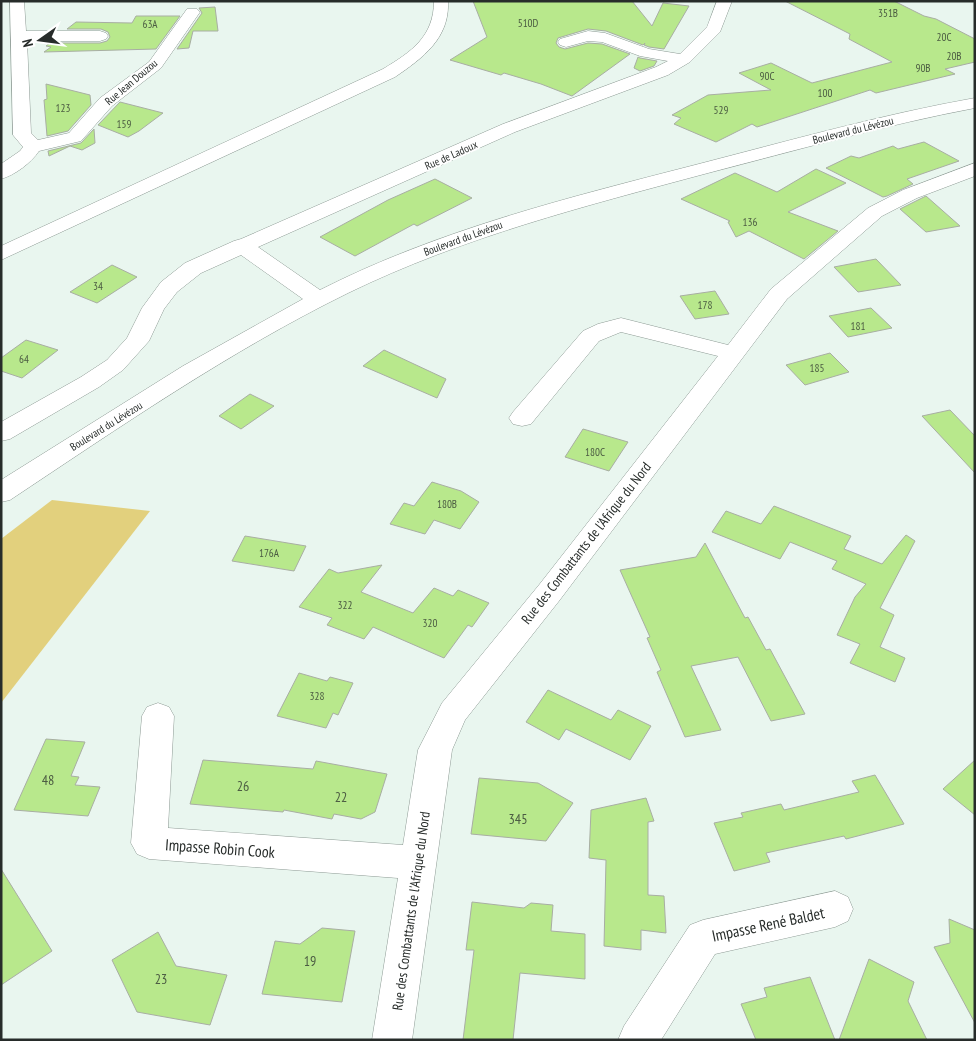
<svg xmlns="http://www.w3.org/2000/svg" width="976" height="1041" font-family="'PT Sans Narrow',sans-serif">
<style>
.green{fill:#e2d07d}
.building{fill:#b8e88c;stroke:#a8aea3}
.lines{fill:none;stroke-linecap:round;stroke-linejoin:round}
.street-casing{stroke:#8d9a94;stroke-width:1}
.street{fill:#fff;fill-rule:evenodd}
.labels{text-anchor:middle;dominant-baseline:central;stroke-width:4;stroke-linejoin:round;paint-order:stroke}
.number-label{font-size:11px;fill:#4b5b42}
.far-street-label{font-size:11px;fill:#272c2a;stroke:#fff}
.street-label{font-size:14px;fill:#272c2a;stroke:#fff}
.near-number-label{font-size:14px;fill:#4b5b42}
.near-street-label{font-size:16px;fill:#272c2a;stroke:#fff}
</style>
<rect width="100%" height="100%" fill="#e9f6ef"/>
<path class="green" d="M52 500 150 511 1 703V539Z"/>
<path class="building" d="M473 1H632L652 26 663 3 689 6 664 49 649 47 644 45 645 43 643 45 606 31 588 29 558 38 556 43 559 47 565 49 588 43 602 44 630 54 572 96 541 84 504 73 501 75 450 60 487 37Z
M785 1H894L924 16 936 19 975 39V62L945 69 955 74 876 93 870 90 757 127 752 124 716 142 674 124 681 118 672 115 708 95 771 90 739 73 771 63 812 83 892 62 849 39 850 34Z
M215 7 218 31H193L189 48 177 49 202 13 199 8Z
M136 16H180L156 49 44 52 51 47 46 46 50 43H100L107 41 110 37 108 32 101 29H67L76 22 132 23Z
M638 57 640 58 657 61 654 66 640 71 634 68Z
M46 84 90 95 91 105 68 131 47 136 44 100 47 99Z
M120 102 163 113 139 131 128 137 98 125Z
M94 129 95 143 82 150 70 146 49 156 48 151 81 143Z
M924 142 959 161 907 179 913 184 887 196 883 197 826 168 851 156 859 158 893 146 898 149Z
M816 169 846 183 788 212 838 231 804 259 749 231 736 237 728 222 730 221 681 199 735 173 777 192Z
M435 179 472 198 417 226 414 224 355 256 320 237 388 200Z
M926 196 960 226 926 232 900 209Z
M876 259 901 285 858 292 834 267Z
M112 265 137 277 97 303 70 292Z
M715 291 729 314 695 319 680 296Z
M871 308 892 328 848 337 829 316Z
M26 340 58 350 22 378 1 371V358Z
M384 350 446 379 437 398 363 366Z
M830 353 849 372 805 385 786 365Z
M250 394 274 406 241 429 219 416Z
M950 410 975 436V473L922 416Z
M583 429 628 442 609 471 565 457Z
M432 482 461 491 479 502 460 529 434 520 425 534 390 524 404 503 414 506Z
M774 506 851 536 844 549 882 564 906 535 915 541 880 608 894 615 880 647 905 658 895 682 850 663 860 644 837 635 855 597 866 584 832 569 837 561 790 542 780 559 712 532 726 511 761 524Z
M245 536 306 546 294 571 232 561Z
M705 543 745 618 748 617 766 650 770 649 805 714 771 721 738 657 691 666 721 730 685 737 657 672 661 670 647 638 650 637 620 570 696 557Z
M382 565 361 592 413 613 434 588 453 596 458 590 489 603 472 627 468 625 444 658 373 627 364 639 327 625 332 618 299 607 329 569 338 573Z
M299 673 327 681 330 677 353 683 338 715 333 713 326 728 277 716Z
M548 690 611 720 618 710 651 726 630 760 566 729 559 740 526 722Z
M46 739 85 742 71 776 79 777 75 785 100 787 88 816 14 810Z
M203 760 313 769 316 761 387 774 375 812 361 819 334 814 332 819 284 810 283 812 190 804Z
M975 760V815L943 789Z
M875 775 904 824 846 839 844 836 766 853 770 862 734 871 714 823 743 817 741 813 781 804 784 810 859 792 852 781Z
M479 778 538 783 573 803 546 841 471 834Z
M646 798 654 821 648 822V895L664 896 666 933 641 930V950L604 946 606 860 589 858 591 810Z
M1 869 52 951 1 985Z
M472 902 524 908 531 903 553 905 551 931 585 934V979L520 973 513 1040H463L474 950H466Z
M949 919 975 930V1023L934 947 950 943Z
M322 928 355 931 342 1002 262 994 275 941 300 944Z
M158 932 176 966 227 975 210 1025 137 1012 112 960Z
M869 959 914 982 908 1001 927 1040H839Z
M810 977 835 1040H756L741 1004 767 997 764 988Z"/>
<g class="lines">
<g class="street-casing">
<path id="street" d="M10 1H24L26 31H100L106 33 108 36 106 39 100 41H27L31 133 38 140 69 133 100 98 149 62 187 9H197L200 12 161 68 112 106 81 141 39 151C31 163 15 175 1 179V164L20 151 23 147 13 135Z
M434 1H448C450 38 423 58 395 77L1 260V246L383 69C411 52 434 37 434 1Z
M717 1H732L720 32 690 62 668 75 515 132 258 247 320 290C438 230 567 198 695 165 788 141 880 115 975 98V108C885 125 797 150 708 173 585 206 463 237 348 293 230 351 120 427 10 500L1 502V480L183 366 303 299 241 255 201 273 177 292 164 309 149 341 123 370 99 387 10 439 1 441V422L81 377 107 360 127 338 142 308 161 282 185 263 234 241 241 239 503 124 656 67 668 61 640 56 602 42 588 41 566 47 560 45 558 42 560 39 588 31 605 33 649 49 680 54 707 27Z
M975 163V176L917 198 882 216 787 299 559 601 465 720 452 750 412 1040H372L398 878 149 859 137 854 131 843 142 716 147 707 158 703 169 707 174 716 168 828 403 845 418 750 442 703 539 585 718 356 621 332 599 341 531 424 522 426 513 424 509 418 513 412 583 331 598 324 621 318 728 345 771 289 868 208 903 190Z
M835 891 848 897 853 909 848 921 835 927 715 954 661 1040H618L624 1026 690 925 703 920Z"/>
</g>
<use href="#street" class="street"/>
</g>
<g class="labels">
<g class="number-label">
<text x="888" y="13">351B</text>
<text x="528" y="23">510D</text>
<text x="150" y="24">63A</text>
<text x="944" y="37">20C</text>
<text x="954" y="56">20B</text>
<text x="923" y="68">90B</text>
<text x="767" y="76">90C</text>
<text x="825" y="93">100</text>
<text x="63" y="108">123</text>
<text x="721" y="110">529</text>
<text x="124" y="124">159</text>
<text x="750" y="222">136</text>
<text x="98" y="286">34</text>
<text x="705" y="305">178</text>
<text x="858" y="326">181</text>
<text x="24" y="359">64</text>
<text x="817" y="368">185</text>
<text x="595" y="452">180C</text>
<text x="447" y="504">180B</text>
<text x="269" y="553">176A</text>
<text x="345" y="605">322</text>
<text x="430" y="623">320</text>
<text x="317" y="696">328</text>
</g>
<g class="far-street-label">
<text transform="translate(131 82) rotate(-40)">Rue Jean Douzou</text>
<text transform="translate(853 130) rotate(-14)">Boulevard du Lévézou</text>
<text transform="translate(451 155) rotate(-24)">Rue de Ladoux</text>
<text transform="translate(463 238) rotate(-20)">Boulevard du Lévézou</text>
<text transform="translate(106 426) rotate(-32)">Boulevard du Lévézou</text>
</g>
<g class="street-label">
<text transform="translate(586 543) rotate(-52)">Rue des Combattants de l'Afrique du Nord</text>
<text transform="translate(411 911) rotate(-82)">Rue des Combattants de l'Afrique du Nord</text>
</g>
<g class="near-number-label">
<text x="48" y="780">48</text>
<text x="243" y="786">26</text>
<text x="341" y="797">22</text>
<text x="518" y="819">345</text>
<text x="310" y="961">19</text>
<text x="161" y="979">23</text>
</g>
<g class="near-street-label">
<text transform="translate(220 848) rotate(4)">Impasse Robin Cook</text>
<text transform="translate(768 924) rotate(-12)">Impasse René Baldet</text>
</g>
</g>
<rect width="976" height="1041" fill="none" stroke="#272c2a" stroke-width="5"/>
<g transform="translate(40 40) rotate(256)" stroke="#ffffff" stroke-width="4" paint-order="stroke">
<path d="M0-4L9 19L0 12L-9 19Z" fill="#272c2a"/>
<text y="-8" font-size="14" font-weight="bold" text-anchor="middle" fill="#272c2a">N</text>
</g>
</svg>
